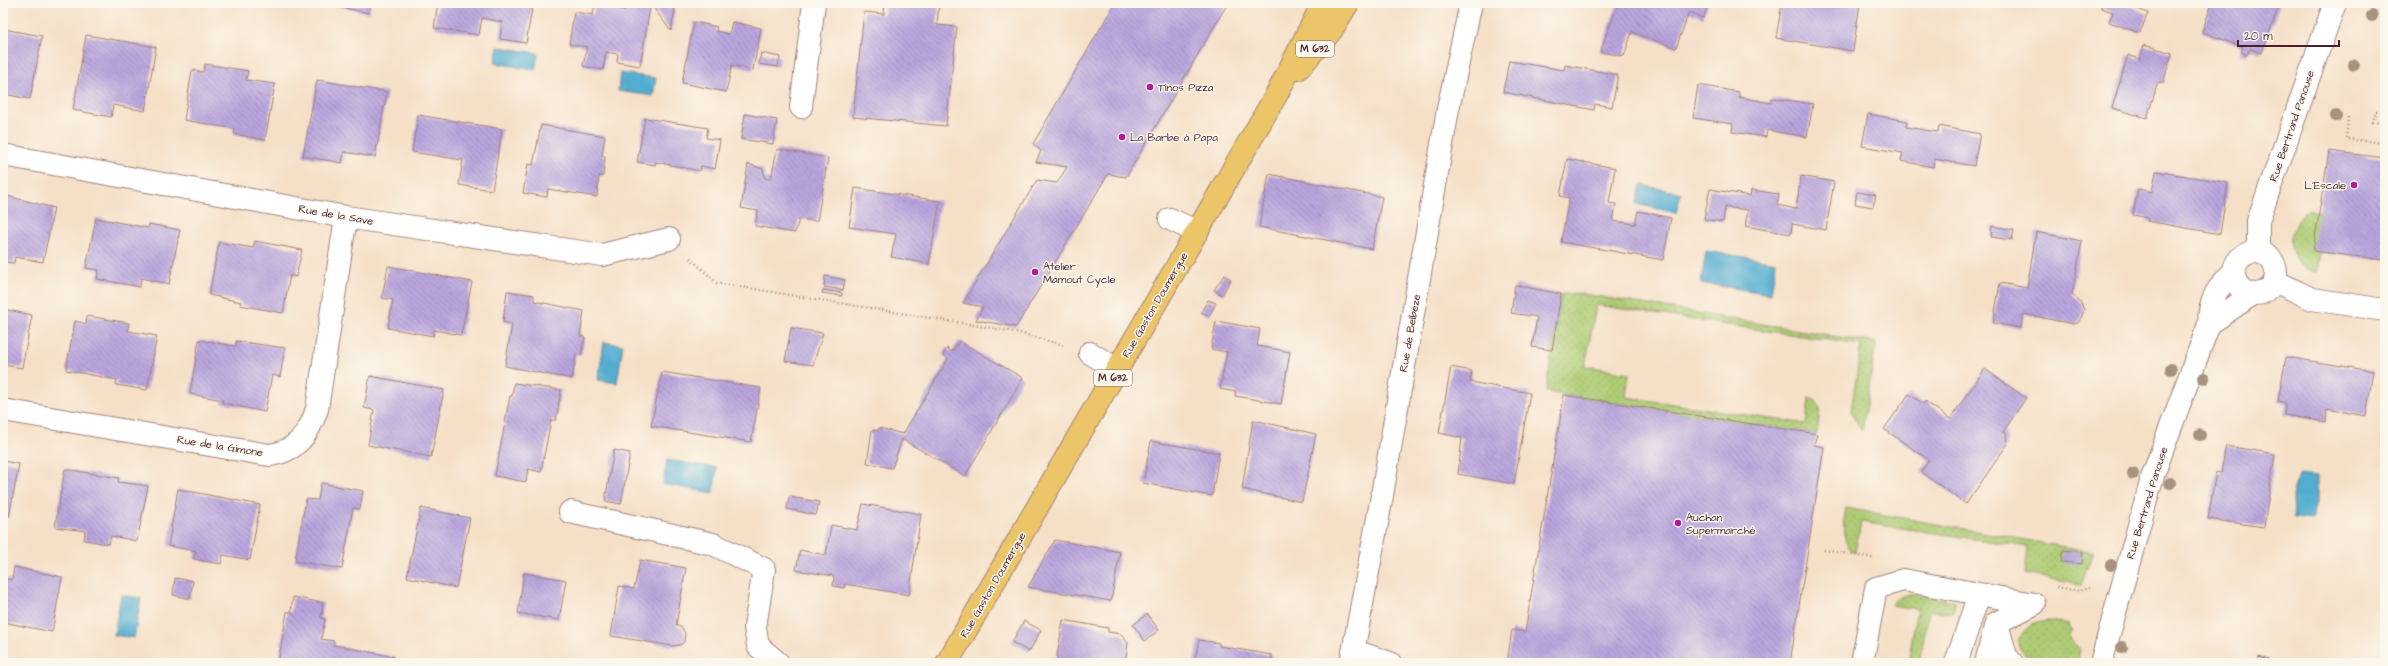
<svg xmlns="http://www.w3.org/2000/svg" width="2388" height="666" font-family="'Architects Daughter',sans-serif">
<style>
.grass{fill:url(#grass-dots);stroke:#7c764f}
.water{fill:#52add0;stroke:#4e667e}
.building{fill:url(#building-back-hatch)}
.lines{fill:none;stroke-linecap:round;stroke-linejoin:round}
.minor-casing{stroke:#a08079;stroke-width:24}
.major-casing{stroke:#a08079;stroke-width:24}
.path{stroke:#a08079;stroke-width:2.5;stroke-dasharray:1 3;stroke-linecap:butt}
.minor{stroke:#fff;stroke-width:22}
.major{stroke:#edc569;stroke-width:22}
.tree{fill:#a7927d}
.poi-dot{fill:#b5179e;stroke:#fbf7ec;stroke-width:1.5}
.labels{text-anchor:middle;dominant-baseline:central;stroke-width:3;stroke-linejoin:round;paint-order:stroke}
.shield{fill:#fbf7ec;stroke:#7f6065;stroke-width:1}
.shield-label{font-size:10px;font-weight:bold;fill:#4a1f2b}
.poi-label{font-size:11px;fill:#4a1f2b;stroke:#fbf7ec;text-anchor:start}
.street-label{font-size:11px;fill:#4a1f2b;stroke:#fbf7ec}
</style>
<defs>
<pattern id="grass-dots" width="8" height="8" patternUnits="userSpaceOnUse"><rect width="8" height="8" fill="#aecc73"/><path d="M2 2h.1M6 6h.1" fill="none" stroke="#97af64" stroke-width="1.8" stroke-linecap="round"/></pattern>
<pattern id="building-back-hatch" width="6" height="6" patternUnits="userSpaceOnUse"><rect width="6" height="6" fill="#b9a6de"/><path d="M-1 5l2 2M0 0l6 6M5-1l2 2" fill="none" stroke="#9887b4"/></pattern>
</defs>
<rect width="100%" height="100%" fill="#fbf7ec"/>
<filter id="ink" filterUnits="userSpaceOnUse"><feTurbulence type="fractalNoise" baseFrequency=".025" numOctaves="2"/><feDisplacementMap in="SourceGraphic" scale="8" xChannelSelector="R" yChannelSelector="G"/><feConvolveMatrix kernelMatrix="1 2 1 2 8 2 1 2 1" color-interpolation-filters="sRGB"/></filter>
<filter id="wash" filterUnits="userSpaceOnUse"><feTurbulence type="fractalNoise" baseFrequency=".012" numOctaves="4" result="noise"/><feDisplacementMap in="SourceGraphic" scale="16" xChannelSelector="R" yChannelSelector="G"/><feGaussianBlur stdDeviation="0.9" result="paint"/><feColorMatrix in="noise" values="0 0 0 0 0 0 0 0 0 0 0 0 0 0 0 0 0 1.4 0 .05"/><feComposite in="paint" operator="in"/></filter>
<g filter="url(#wash)">
<rect width="100%" height="100%" fill="#f5e0c7"/>
<path class="grass" d="M2309 209 2320 212V252L2317 272C2305 271 2293 259 2291 247 2288 235 2299 213 2309 209Z
M1561 294H1583L1876 343 1862 431 1851 412 1861 345 1596 305 1585 366 1629 373 1626 397 1806 424 1809 398 1816 401 1820 408 1817 434 1546 392Z
M1846 508 2093 552 2081 585 2025 574 2028 547 1861 522 1855 552C1840 542 1843 523 1846 508Z
M1910 594 1956 601 1952 613 1929 611 1919 663H1908L1917 609 1892 605 1895 599Z
M2051 621 2068 625 2067 627 2071 630 2068 634 2080 650 2077 663C2056 663 2022 666 2018 642 2022 627 2037 621 2051 621Z"/>
<path class="water" d="M498 47 538 53 535 70 495 63Z
M620 73 656 78 653 96 618 91Z
M1641 185 1681 193 1676 213 1637 204Z
M1706 251 1776 262 1771 294 1701 283Z
M604 342 623 345 617 383 598 380Z
M667 460 717 468 713 493 663 484Z
M2299 475 2317 477V502L2312 520 2294 518 2293 496Z
M121 595 141 598 134 638 114 635Z"/>
<g id="blocks">
<path class="building" d="M320 3H371L369 13Z
M438 3H533L526 43 500 39 502 22 482 18 479 35 434 28Z
M595 3H615L614 8 625 10 626 4 650 8 640 66 617 62 618 54 606 52 603 70 583 66 587 47 569 44 574 12 593 15Z
M885 3H939L937 25 957 27 946 126 853 117 864 12 884 14Z
M1115 3H1228L1126 177 1108 174 1016 327 976 320 983 307 963 303 1037 180 1057 183 1067 167 1036 162 1041 151 1033 144Z
M1618 3H1709L1703 18 1689 12 1676 48 1632 32 1624 56 1600 52Z
M1782 3H1860L1853 51 1776 38Z
M2102 3H2121L2148 13 2140 33 2109 22 2113 12 2101 8Z
M2212 3H2280L2262 53 2250 49 2247 55 2241 52 2243 47 2202 32Z
M656 5 675 9 671 31 655 10Z
M694 22 717 27 716 31 729 34 732 22 761 28 753 70 732 65 726 92 682 83Z
M3 29 42 36 30 99 3 94Z
M86 35 156 47 145 111 113 105 111 117 73 110Z
M2144 45 2172 53 2163 83 2158 82 2147 118 2112 108 2128 55 2140 59Z
M761 53 780 57 778 67 759 64Z
M1509 61 1564 70 1565 65 1618 75 1612 107 1595 104 1594 110 1503 92Z
M205 64 248 71 246 80 275 84 265 140 234 134 235 129 184 120 192 70 203 72Z
M317 80 387 92 375 157 344 152 342 163 303 156Z
M1698 85 1739 92V97L1771 103V98L1813 104 1807 137 1767 130 1766 137 1732 132 1733 124 1693 118Z
M745 114 777 120 773 144 741 139Z
M1868 114 1907 121 1906 127 1938 132 1939 126 1980 134 1974 166 1934 159 1933 167 1901 161 1903 153 1862 146Z
M418 115 502 129 492 190 459 185 463 160 412 152Z
M645 118 708 128 706 138 720 140 715 169 701 166 700 171 656 162 655 165 637 162Z
M541 125 605 136 602 156H605L603 176H599L597 197 548 189 547 197 523 193 528 164 533 165Z
M777 149 828 158 817 221 799 219 795 233 755 226 758 211 741 208 748 164 763 169 765 178 771 179Z
M2329 151 2385 158V260L2313 251Z
M1567 159 1615 168 1609 203 1616 204 1613 221 1635 224 1638 211 1671 218 1663 260 1561 242 1569 198 1560 196Z
M2156 171 2228 183 2220 234 2147 221 2148 218 2133 215 2138 189 2152 192Z
M1269 174 1382 197 1372 249 1259 227Z
M1801 176 1834 182 1826 230 1792 224 1791 234 1745 226 1748 210 1725 207 1723 222 1704 219 1710 189 1750 196 1751 190 1779 194 1777 205 1796 209Z
M855 188 940 201 929 264 891 257 896 234 849 227Z
M1857 192 1876 195 1873 207 1855 204Z
M3 195 54 208 43 262 15 257 14 263 3 262Z
M96 218 148 228 149 224 180 230 169 284 141 278 140 287 97 279 99 270 86 268Z
M1992 226 2014 230 2012 240 1991 237Z
M2036 232 2082 241 2072 295 2077 298 2081 303 2084 310 2082 316 2078 323 2073 324 2024 314 2021 328 1993 323 2000 283 2027 288Z
M255 241 302 250 296 277 290 275 283 313 240 305 241 302 209 295 219 242 253 248Z
M388 266 472 282 461 335 434 330 433 336 388 328 393 300 382 298Z
M1224 275 1231 279 1222 295 1214 290Z
M825 276 845 280 843 290 824 287Z
M1515 285 1561 294 1552 350 1532 347 1537 317 1511 313Z
M823 290 842 293V296L822 293Z
M507 291 534 295V301L584 311 580 336 585 337 581 355 576 354 572 379 505 366 512 324 503 322Z
M1208 300 1216 303 1209 316 1201 312Z
M3 309 32 315 22 368 3 365Z
M87 316 129 323 128 331 157 336 147 390 116 385 117 380 66 370 75 321 86 324Z
M1216 321 1260 329 1257 346 1290 352 1281 404 1235 396 1236 392 1220 389 1227 352 1211 349Z
M791 328 823 333 813 365 785 361Z
M199 340 236 346V341L285 348 280 377 272 375 265 412 222 403 223 400 190 394Z
M959 341 1023 378 965 476 902 439 892 468 867 463 872 430 878 431 879 428 903 434 948 359 943 355 947 348 952 352Z
M2286 357 2373 371 2366 416 2327 409 2326 422 2284 415 2286 403 2278 401Z
M1451 367 1472 371 1470 382 1530 393 1514 484 1458 474 1462 438 1439 433Z
M1985 369 2026 398 2003 432 2006 434 2007 445 1966 504 1921 472 1929 460 1884 429 1909 394 1924 404 1925 401 1950 419Z
M662 372 761 388 751 442 651 426Z
M370 376 444 390 431 457 368 445 374 410 364 408Z
M514 383 561 390 556 420H551L541 472 528 469 526 482 495 476 510 396H512Z
M1564 395 1817 434 1814 445 1824 447 1790 663H1507L1512 630 1525 632Z
M1253 420 1316 434 1302 502 1242 489Z
M1151 441 1219 453 1212 496 1143 483Z
M2226 446 2275 454 2264 527 2208 519 2216 472 2221 473Z
M614 450 630 453 621 504 605 501Z
M3 461 19 464 9 517 3 515Z
M65 469 119 478 118 482 148 486 137 541 111 536 109 544 84 540 85 531 55 527Z
M321 483 363 491 360 509 353 508 342 569 295 561 306 499 318 500Z
M178 489 260 505 250 560 223 555 221 564 194 559 196 551 168 546Z
M789 497 819 502 816 515 787 509Z
M863 504 921 514 909 595 845 584 844 588 833 586 834 576 796 570 800 550 826 555 831 525 857 530Z
M421 508 470 518 456 588 407 577Z
M1055 540 1120 552 1111 601 1028 587Z
M2063 550 2083 552 2082 564 2061 562Z
M640 560 686 568 676 625 682 628 685 633 684 642 680 645 673 646 611 636 619 586 634 589Z
M14 567 62 577 52 632 3 622V578L12 580Z
M524 573 566 580 559 620 518 613Z
M175 578 193 581 190 599 173 595Z
M293 597 323 603 321 618 325 619 321 639 334 641V645L395 657 394 663H278L287 612H291Z
M1147 614 1159 630 1145 641 1133 625Z
M1063 620 1108 628V632L1121 634 1128 643 1126 657 1120 663H1056Z
M1024 621 1041 630 1029 652 1012 642Z
M1199 640 1219 643V646L1272 655 1271 663H1194Z
M2259 657 2279 663H2257Z"/>
</g>
</g>
<g filter="url(#ink)">
<use href="#blocks" fill-opacity="0" stroke="#a08079" stroke-width="1"/>
<g class="lines">
<g class="minor-casing">
<path id="minor" d="M801 107 814 3
M3 155 346 217 602 255 669 239
M1170 219 1197 232
M2234 273a21 21 0 1 1 42 0a21 21 0 1 1-42 0Z
M2258 252V221L2335 3
M2275 281 2312 299 2385 310
M2209 324 2253 294
M1090 353 1118 370
M3 410 269 455C296 452 309 434 317 409L346 217
M570 512 713 544 764 569 755 627 758 646 778 663
M1997 624 2006 656 2012 663
M1354 651 1390 663
M1351 663 1380 507 1448 109 1471 3
M1862 663 1876 588 1903 580 2034 604
M1956 663 1979 594
M1986 663 1996 623 2034 604
M2101 663 2153 475 2209 324C2209 299 2217 288 2234 271"/>
</g>
<g class="major-casing">
<path id="major" d="M1298 69 1331 31 1348 3
M947 663 1278 92 1323 3"/>
</g>
<path class="path" d="M2385 112 2376 111 2373 122 2385 124
M2348 117 2346 139 2385 143
M690 258 717 283 1016 332 1063 345
M1824 550 1873 558
M2057 587 2079 591 2092 587"/>
<use href="#minor" class="minor"/>
<use href="#major" class="major"/>
</g>
<g class="tree">
<circle cx="2372" cy="16" r="6"/>
<circle cx="2354" cy="65" r="6"/>
<circle cx="2336" cy="116" r="6"/>
<circle cx="2171" cy="369" r="6"/>
<circle cx="2204" cy="378" r="6"/>
<circle cx="2200" cy="435" r="6"/>
<circle cx="2133" cy="474" r="6"/>
<circle cx="2170" cy="483" r="6"/>
<circle cx="2111" cy="565" r="6"/>
<circle cx="2122" cy="647" r="6"/>
</g>
</g>
<g class="poi-dot">
<circle cx="1150" cy="87" r="4"/>
<circle cx="1122" cy="137" r="4"/>
<circle cx="2354" cy="185" r="4"/>
<circle cx="1035" cy="272" r="4"/>
<circle cx="1678" cy="523" r="4"/>
</g>
<g class="labels">
<g class="shield">
<rect x="1296" y="41" width="38" height="16" rx="3"/>
<rect x="1094" y="370" width="38" height="16" rx="3"/>
</g>
<g class="shield-label">
<text x="1315" y="49">M 632</text>
<text x="1113" y="378">M 632</text>
</g>
<g class="poi-label">
<text x="1158" y="87">Tinos Pizza</text>
<text x="1130" y="137">La Barbe à Papa</text>
<text x="2346" y="185" text-anchor="end">L'Escale</text>
<text x="1043" y="266">Atelier<tspan x="1043" dy="13">Mamout Cycle</tspan></text>
<text x="1686" y="517">Auchan<tspan x="1686" dy="13">Supermarché</tspan></text>
</g>
<g class="street-label">
<text transform="translate(2292 126) rotate(-71)">Rue Bertrand Panouse</text>
<text transform="translate(336 215) rotate(10)">Rue de la Save</text>
<text transform="translate(1155 305) rotate(-60)">Rue Gaston Doumergue</text>
<text transform="translate(1410 333) rotate(-80)">Rue de Belbèze</text>
<text transform="translate(220 446) rotate(9)">Rue de la Gimone</text>
<text transform="translate(2147 503) rotate(-73)">Rue Bertrand Panouse</text>
<text transform="translate(993 585) rotate(-60)">Rue Gaston Doumergue</text>
</g>
</g>
<rect width="2388" height="666" fill="none" stroke="#fbf7ec" stroke-width="16"/>
<path d="M2238 40v6h101v-6" fill="none" stroke="#4a1f2b" stroke-width="2"/>
<text x="2244" y="40" font-size="12" fill="#4a1f2b" stroke="#fbf7ec" stroke-width="3" paint-order="stroke">20 m</text>
</svg>
